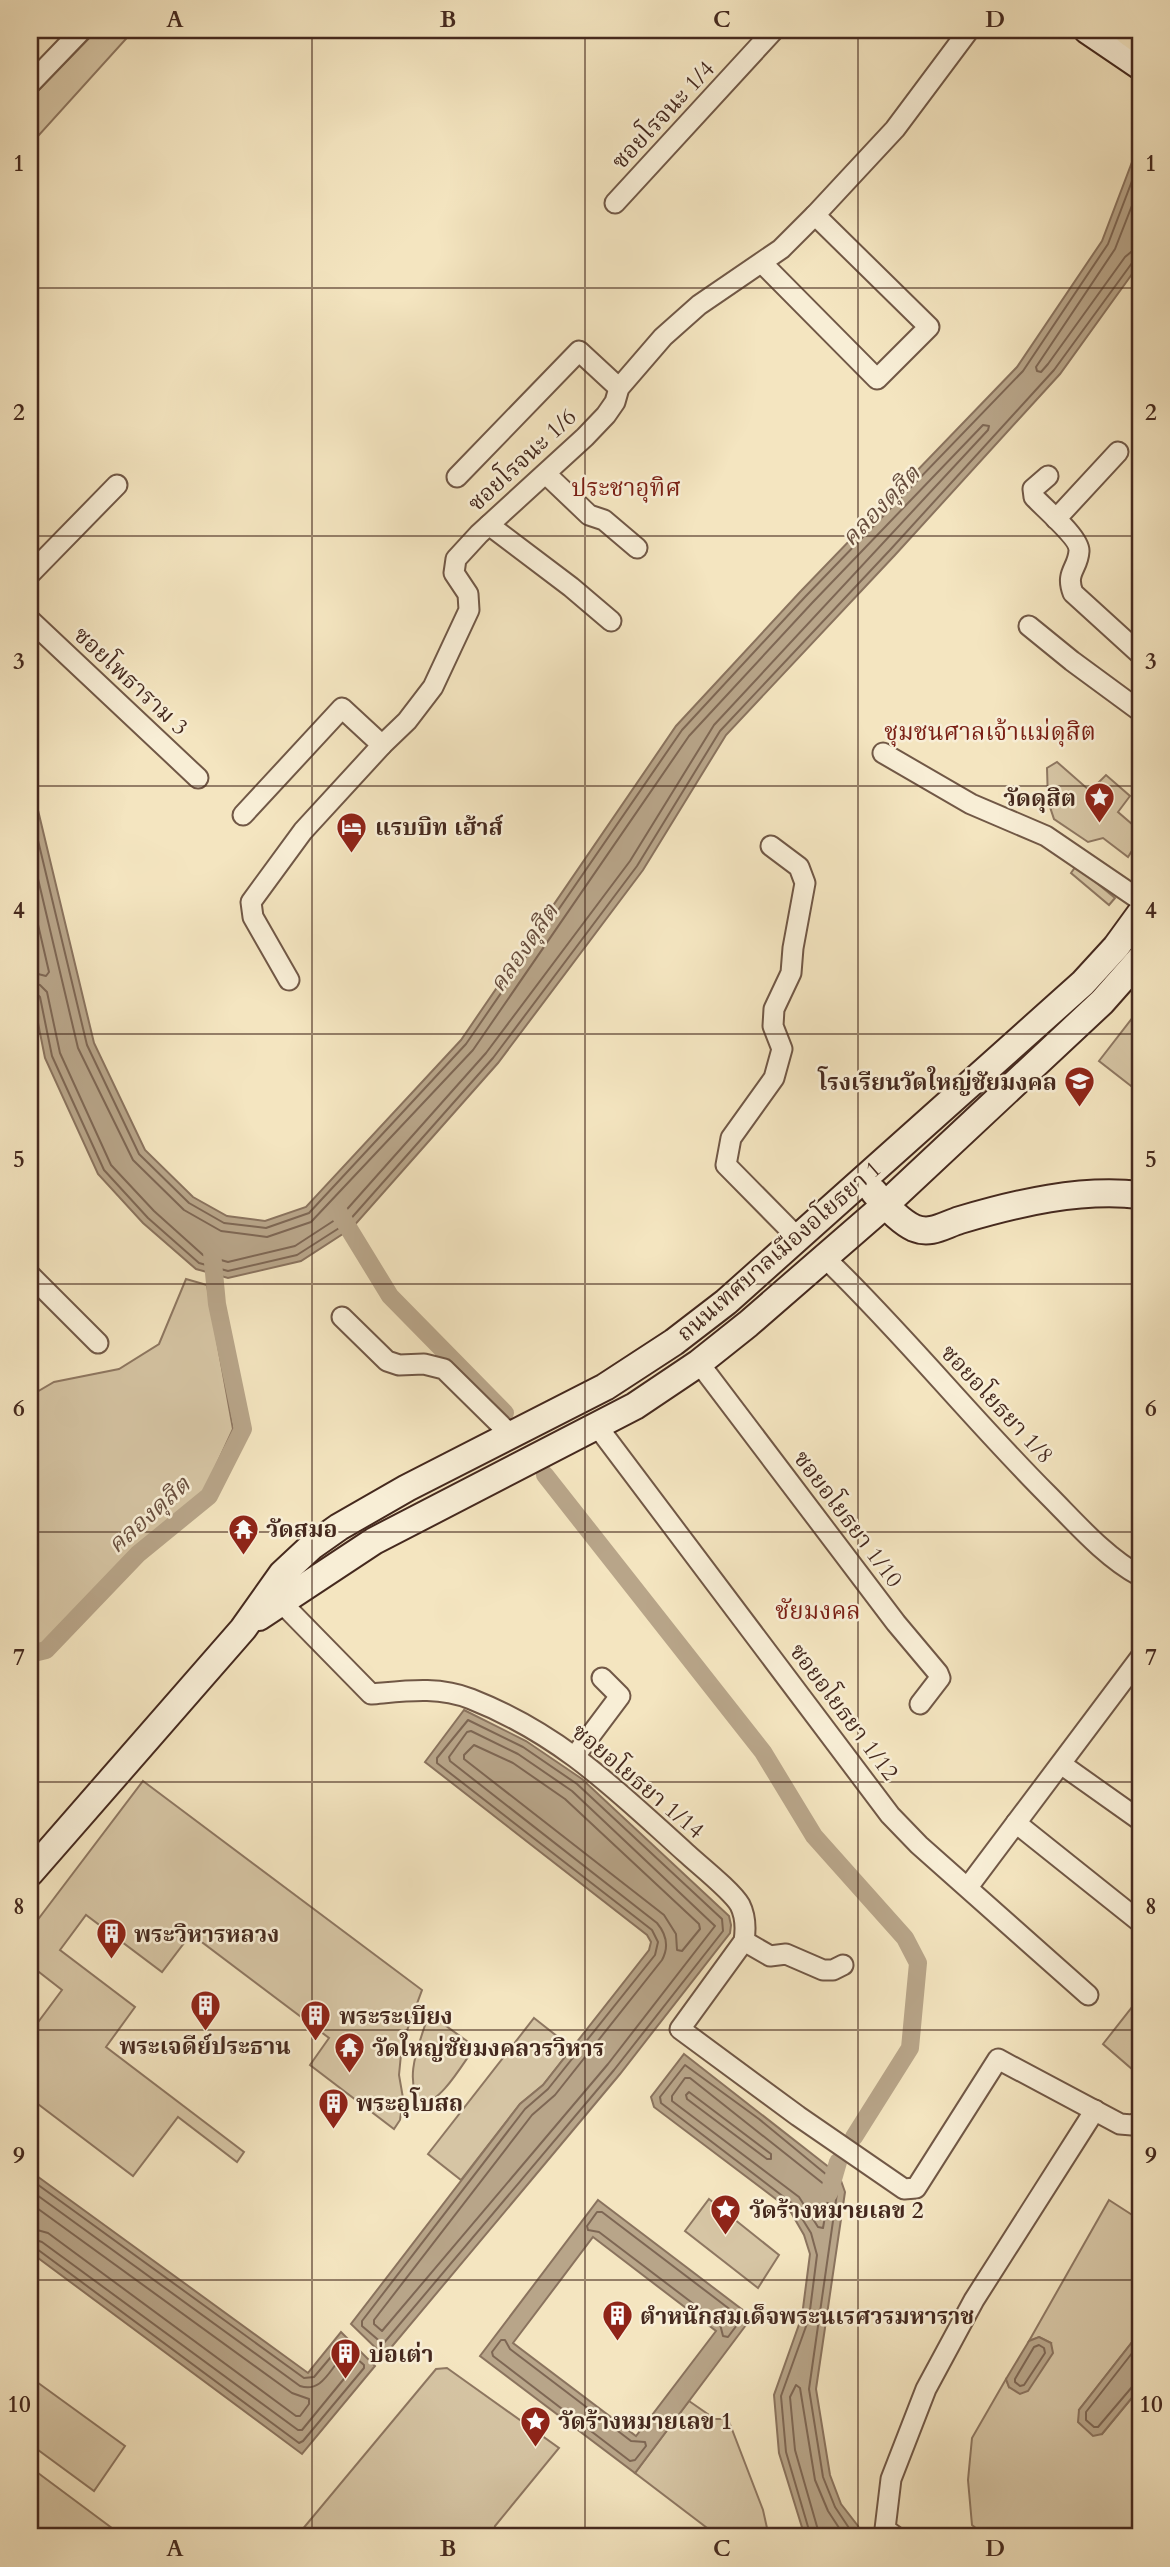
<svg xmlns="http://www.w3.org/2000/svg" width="1170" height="2567" font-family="Cardo,'Noto Serif Thai',serif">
<rect width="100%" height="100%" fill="#f4e5c0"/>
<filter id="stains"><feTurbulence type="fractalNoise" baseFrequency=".00286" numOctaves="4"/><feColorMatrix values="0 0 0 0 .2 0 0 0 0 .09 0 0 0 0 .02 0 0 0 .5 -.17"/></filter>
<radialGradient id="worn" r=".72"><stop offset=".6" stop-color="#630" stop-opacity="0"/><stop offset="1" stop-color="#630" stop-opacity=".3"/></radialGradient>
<!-- green -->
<g fill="#d6c5a4" stroke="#8e7761" stroke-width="2">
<polygon points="97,30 134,30 30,145 30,99"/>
<polygon points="1057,762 1090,791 1106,775 1130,796 1118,812 1140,831 1140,838 1128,857 1103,838 1088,842 1054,819 1048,801 1047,768"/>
<polygon points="1076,866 1115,898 1109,905 1071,873"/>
<polygon points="1140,1008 1140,1093 1099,1061"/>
<polygon points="186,1279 207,1285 233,1429 204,1492 136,1550 44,1644 30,1647 30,1396 54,1382 119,1369 159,1344"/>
<polygon points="143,1781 422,1990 402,2044 399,2075 403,2098 400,2120 394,2129 310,2065 329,2038 191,1934 162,1972 86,1915 60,1950 135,2007 106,2047 244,2152 237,2162 178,2117 133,2176 30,2098 30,2033 62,1990 30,1965 30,1930"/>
<polygon points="1140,1997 1140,2076 1103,2044"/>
<polygon points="534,2018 572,2048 543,2085 520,2104 461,2180 428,2154"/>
<path d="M 427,2019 L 442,2023 L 475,2047 C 463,2063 441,2103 421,2104 C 403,2079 419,2045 427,2019 Z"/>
<polygon points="709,2199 779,2255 758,2288 685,2231"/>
<polygon points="1109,2200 1140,2220 1140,2332 1079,2410 1102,2434 1140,2388 1140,2537 987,2537 972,2525 968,2480 972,2438 1006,2379 1009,2387 1051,2343 1039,2337 1029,2341"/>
<polygon points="447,2368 559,2448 495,2526 493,2537 296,2537 436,2369"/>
<polygon points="30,2377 125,2446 94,2491 30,2444"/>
<polygon points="689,2401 715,2419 728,2419 763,2510 769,2537 719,2537 635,2473"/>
<polygon points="30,2467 124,2537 125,2537 30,2537"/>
</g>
<!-- water -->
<g fill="#b8a589" stroke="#8a735e" stroke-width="2" fill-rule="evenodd">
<polygon points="1140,141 1140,263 1060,374 895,555 726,735 643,870 498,1063 352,1228 301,1261 228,1278 196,1269 143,1223 98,1174 45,1058 30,983 30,777 94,1043 145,1150 193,1197 227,1216 265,1221 306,1207 461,1040 676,726 800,592 1017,367 1102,241"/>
<polygon points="464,1710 526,1741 582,1779 729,1916 731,1925 730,1933 620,2074 384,2356 351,2324 520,2104 543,2085 649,1950 651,1942 647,1935 425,1762"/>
<polygon points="684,2054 839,2175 845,2192 816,2389 830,2475 841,2504 858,2526 862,2537 805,2537 779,2453 774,2395 802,2316 810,2254 804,2235 789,2209 654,2107 651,2097"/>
<polygon points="30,2171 308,2373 341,2332 375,2366 302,2454 30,2252"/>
<path d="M 598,2200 L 752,2317 L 635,2473 L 480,2356 ZM 593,2237 L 716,2331 L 636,2436 L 513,2343 Z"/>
<polygon points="1140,2332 1140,2388 1102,2434 1093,2436 1078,2422 1079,2410"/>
<polygon points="1039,2337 1051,2343 1053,2353 1028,2391 1020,2394 1009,2387 1006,2379 1029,2341"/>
</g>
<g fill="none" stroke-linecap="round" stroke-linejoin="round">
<!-- shore -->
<g stroke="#7e6754" stroke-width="2">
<polyline points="1140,185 1115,249 1036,367 1037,371 1041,372 1048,364 1125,257 1131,252 1140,251"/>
<polyline points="30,807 87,1045 139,1154 189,1203 224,1223 266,1228 309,1213 466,1044 682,730 805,597 1023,371 1108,244 1140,160"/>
<polyline points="30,845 78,1048 133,1160 184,1210 221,1231 267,1237 311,1222 473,1050 689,736 812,603 983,425 989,426 988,430 714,725 630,861 486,1053 341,1216 295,1246 228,1262 203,1255 154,1211 111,1165 60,1053 47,992 40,985 30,983"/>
<polyline points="30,890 49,972 46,976 30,972"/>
<polyline points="30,991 36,993 40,997 52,1056 104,1170 148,1218 199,1263 228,1271 297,1255 347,1223 493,1058 637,866 720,731 890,550 1054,370 1132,263 1140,259"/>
<polygon points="468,1720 523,1747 577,1784 722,1919 723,1931 614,2070 383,2344 362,2326 362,2321 525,2109 548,2089 655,1955 658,1942 652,1930 437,1763 437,1758"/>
<path d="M 471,1731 L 518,1754 L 572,1791 L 715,1926 L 608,2064 L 382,2331 L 374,2324 L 374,2320 L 532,2115 L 555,2095 L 662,1960 C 669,1947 667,1935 657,1923 L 450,1761 L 449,1757 L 467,1732 Z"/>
<polygon points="474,1745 513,1763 565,1799 699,1924 700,1929 682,1951 677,1950 676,1934 664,1915 464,1759 464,1755"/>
<polygon points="685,2078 690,2078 825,2185 829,2194 823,2228 818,2227 799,2197 672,2101 672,2096"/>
<polygon points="689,2092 771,2154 771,2159 767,2159 687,2099 686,2095"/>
<polyline points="30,2179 304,2378 314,2377 341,2345 364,2365 364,2368 303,2441 299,2443 37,2249 30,2247"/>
<path d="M 30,2190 L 300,2386 C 321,2393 329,2371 341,2358 L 352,2365 L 352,2369 L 302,2430 L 298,2430 L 42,2242 L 30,2238"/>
<polyline points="30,2203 292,2393 309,2399 309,2404 300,2416 296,2416 48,2233 30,2228"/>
<polygon points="597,2212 602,2212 740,2317 740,2321 728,2337 723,2336 720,2324 599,2232 588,2230 587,2226"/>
<polygon points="501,2340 505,2340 510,2349 631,2441 645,2442 646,2446 635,2460 630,2461 493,2356 492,2352"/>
<polyline points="1140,2343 1086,2412 1086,2420 1094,2427 1098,2427 1132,2387 1140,2384"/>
<polygon points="1039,2345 1044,2348 1045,2353 1024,2385 1020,2386 1015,2382 1015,2379 1034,2347"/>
<polyline points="811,2537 786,2452 781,2396 809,2318 817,2255 811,2233 793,2204 661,2103 660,2097 685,2065 759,2119 833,2180 837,2193 809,2389 823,2477 835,2507 855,2537"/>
<polyline points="820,2537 795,2450 790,2397 796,2385 800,2388 815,2480 828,2511 845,2537"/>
</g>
<!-- canal -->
<g stroke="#b8a589" stroke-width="18">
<polyline points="338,1211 390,1296 505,1413"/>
<polyline points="545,1475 763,1752 814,1836 905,1938 918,1963 910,2048 854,2137"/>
<polyline points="30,1654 46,1650 138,1554 209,1496 243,1429 217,1304 212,1252"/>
<polyline points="829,2193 838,2162"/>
</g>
<defs>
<g id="street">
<polyline points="30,84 82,30"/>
<polyline points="615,203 774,30"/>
<polyline points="762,263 877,379 929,327 815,215"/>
<polyline points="546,474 589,515 604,520 637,548"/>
<path d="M 1048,476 L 1033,489 L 1034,497 C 1043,507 1080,538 1079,551 C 1078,569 1065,572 1073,593 L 1140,654"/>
<polyline points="457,477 579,351 619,388"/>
<polyline points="1056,519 1118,452"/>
<polyline points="489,525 571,587 611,621"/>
<polyline points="30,574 117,485"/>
<polyline points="30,620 198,778"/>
<polyline points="1029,626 1072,661 1140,711"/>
<polyline points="883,753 971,804 1046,836 1140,900"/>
<polyline points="243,815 342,708 382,745"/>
<polyline points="771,846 799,867 805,883 793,948 791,973 774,1009 773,1026 782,1049 774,1078 731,1138 726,1165 798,1238"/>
<polyline points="289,980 253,917 251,902 303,831 382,745 407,721 433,687 469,610 468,594 454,573 456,559 479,534 585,437 606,415 615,402 619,388 663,337 699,305 781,249 815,215 895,129 969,30"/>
<path d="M 825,1258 C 903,1333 971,1418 1048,1495 C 1076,1523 1105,1557 1140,1576"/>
<polyline points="30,1275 98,1343"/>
<polyline points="342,1317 387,1361 399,1365 424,1364 444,1369 510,1434"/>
<polyline points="699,1363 896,1623 938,1673 940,1678 920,1704"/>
<polyline points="597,1426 890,1815 919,1845 1088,1995"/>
<path d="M 273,1594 L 371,1694 C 406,1691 438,1686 471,1699 C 562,1735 616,1790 686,1853 C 699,1865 732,1891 740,1905 C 746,1917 746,1928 744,1941 L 680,2029 L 798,2116 L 904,2189 L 916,2188 L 998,2059 L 1120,2124 L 1132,2125 L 1140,2122"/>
<polyline points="575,1756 620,1696 602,1678"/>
<polyline points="1061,1764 1140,1820"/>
<polyline points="1016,1823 1140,1922"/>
<polyline points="968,1887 1140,1658"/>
<polyline points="744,1941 770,1956 786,1954 823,1970 833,1970 843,1965"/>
<polyline points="896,2537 885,2529 891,2479 926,2389 974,2300 1095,2110"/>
</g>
<g id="secondary">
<polyline points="1087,30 1140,66"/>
<path d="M 874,1192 C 884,1204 899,1221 914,1228 C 931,1235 944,1225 960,1220 C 1017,1203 1081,1188 1140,1195"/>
<polyline points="259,1617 374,1541 635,1406 699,1363 748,1324 885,1205 1102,1002 1140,959"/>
<polyline points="30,1873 243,1629 282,1574 312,1546 339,1527 407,1488 605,1387 674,1342 726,1302 1083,983 1116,947 1140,914"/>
</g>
<polyline id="primary" points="1129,30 1140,38"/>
</defs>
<!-- street casing -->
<use href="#street" stroke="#715846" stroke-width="23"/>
<!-- secondary casing -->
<use href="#secondary" stroke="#45291e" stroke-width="30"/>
<!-- primary casing -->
<use href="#primary" stroke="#45291e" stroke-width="33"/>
<!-- street -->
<use href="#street" stroke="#f8eed6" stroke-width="19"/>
<!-- secondary -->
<use href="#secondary" stroke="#f8eed6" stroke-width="26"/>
<!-- primary -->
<use href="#primary" stroke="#f4e5c0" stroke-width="30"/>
</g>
<!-- grid -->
<path fill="none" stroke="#45291e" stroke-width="2" stroke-opacity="0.55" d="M 312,30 L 312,2537M 585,30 L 585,2537M 858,30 L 858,2537M 30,288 L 1140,288M 30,536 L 1140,536M 30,786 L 1140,786M 30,1034 L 1140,1034M 30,1284 L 1140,1284M 30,1532 L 1140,1532M 30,1782 L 1140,1782M 30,2030 L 1140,2030M 30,2280 L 1140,2280"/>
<!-- icons -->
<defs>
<symbol id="sight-pin" viewBox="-11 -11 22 30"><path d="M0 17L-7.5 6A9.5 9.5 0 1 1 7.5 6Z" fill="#8f2418" stroke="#f8eed6"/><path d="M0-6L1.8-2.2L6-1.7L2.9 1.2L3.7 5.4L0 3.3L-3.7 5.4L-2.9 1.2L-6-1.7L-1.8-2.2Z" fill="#fff"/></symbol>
<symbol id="hotel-pin" viewBox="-11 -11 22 30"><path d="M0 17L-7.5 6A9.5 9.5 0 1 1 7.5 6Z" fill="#8f2418" stroke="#f8eed6"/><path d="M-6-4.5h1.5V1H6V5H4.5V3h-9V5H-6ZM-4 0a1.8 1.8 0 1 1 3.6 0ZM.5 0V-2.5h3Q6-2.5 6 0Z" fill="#fff"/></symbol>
<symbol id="school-pin" viewBox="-11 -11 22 30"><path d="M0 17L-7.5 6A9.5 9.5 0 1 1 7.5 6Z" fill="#8f2418" stroke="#f8eed6"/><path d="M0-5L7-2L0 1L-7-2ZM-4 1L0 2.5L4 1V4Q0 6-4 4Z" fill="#fff"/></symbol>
<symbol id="temple-pin" viewBox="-11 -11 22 30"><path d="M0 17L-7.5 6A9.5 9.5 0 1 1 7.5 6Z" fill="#8f2418" stroke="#f8eed6"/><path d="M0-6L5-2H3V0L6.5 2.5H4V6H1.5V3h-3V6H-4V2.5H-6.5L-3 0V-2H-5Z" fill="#fff"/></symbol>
<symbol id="building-pin" viewBox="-11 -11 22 30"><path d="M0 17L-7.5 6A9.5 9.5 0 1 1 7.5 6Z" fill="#8f2418" stroke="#f8eed6"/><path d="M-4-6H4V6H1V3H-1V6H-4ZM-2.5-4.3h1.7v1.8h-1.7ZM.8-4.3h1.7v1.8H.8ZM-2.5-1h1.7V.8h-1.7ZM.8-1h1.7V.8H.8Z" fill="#fff"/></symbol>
</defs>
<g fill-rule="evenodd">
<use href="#sight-pin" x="1082" y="780" width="35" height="47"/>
<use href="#hotel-pin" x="334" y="810" width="35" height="47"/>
<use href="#school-pin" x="1062" y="1064" width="35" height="47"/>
<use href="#temple-pin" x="226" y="1512" width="35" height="47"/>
<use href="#building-pin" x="94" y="1916" width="35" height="47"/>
<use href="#building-pin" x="188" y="1988" width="35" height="47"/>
<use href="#building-pin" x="298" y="1998" width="35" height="47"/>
<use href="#temple-pin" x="332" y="2030" width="35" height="47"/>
<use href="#building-pin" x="316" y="2086" width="35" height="47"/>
<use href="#sight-pin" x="708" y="2192" width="35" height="47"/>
<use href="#building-pin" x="600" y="2298" width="35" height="47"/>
<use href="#building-pin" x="328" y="2336" width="35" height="47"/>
<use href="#sight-pin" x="518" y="2404" width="35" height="47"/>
</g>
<g text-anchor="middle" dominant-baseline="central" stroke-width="5" stroke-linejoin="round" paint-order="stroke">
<!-- street labels -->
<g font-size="23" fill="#45291e" stroke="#f8eed6">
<text transform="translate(663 115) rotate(-47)">ซอยโรจนะ 1/4</text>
<text transform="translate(522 460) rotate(-43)">ซอยโรจนะ 1/6</text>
<text transform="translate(131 681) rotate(43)">ซอยโพธาราม 3</text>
<text transform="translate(779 1251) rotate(-41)">ถนนเทศบาลเมืองอโยธยา 1</text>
<text transform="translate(997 1404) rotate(47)">ซอยอโยธยา 1/8</text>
<text transform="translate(848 1519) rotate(53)">ซอยอโยธยา 1/10</text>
<text transform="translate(844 1712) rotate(53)">ซอยอโยธยา 1/12</text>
<text transform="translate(638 1781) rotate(40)">ซอยอโยธยา 1/14</text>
</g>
<!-- poi labels -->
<g font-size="23" font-weight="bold" fill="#45291e" stroke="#f8eed6" text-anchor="start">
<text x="1076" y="798" text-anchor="end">วัดดุสิต</text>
<text x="375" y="827">แรบบิท เฮ้าส์</text>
<text x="1057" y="1082" text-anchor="end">โรงเรียนวัดใหญ่ชัยมงคล</text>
<text x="266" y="1529">วัดสมอ</text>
<text x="134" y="1934">พระวิหารหลวง</text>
<text x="339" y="2016">พระระเบียง</text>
<text x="205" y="2046" text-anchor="middle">พระเจดีย์ประธาน</text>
<text x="372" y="2048">วัดใหญ่ชัยมงคลวรวิหาร</text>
<text x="356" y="2103">พระอุโบสถ</text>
<text x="749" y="2210">วัดร้างหมายเลข 2</text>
<text x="640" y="2316">ตำหนักสมเด็จพระนเรศวรมหาราช</text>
<text x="369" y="2354">บ่อเต่า</text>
<text x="558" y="2421">วัดร้างหมายเลข 1</text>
</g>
<!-- neighbourhood labels -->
<g font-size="24" fill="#7a1f14" stroke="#f8eed6">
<text x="626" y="488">ประชาอุทิศ</text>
<text x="990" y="732">ชุมชนศาลเจ้าแม่ดุสิต</text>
<text x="818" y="1611">ชัยมงคล</text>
</g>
<!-- water labels -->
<g font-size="24" font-style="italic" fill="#684e3e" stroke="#f8eed6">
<text transform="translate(881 506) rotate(-46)">คลองดุสิต</text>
<text transform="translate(524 948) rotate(-55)">คลองดุสิต</text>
<text transform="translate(149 1515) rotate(-42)">คลองดุสิต</text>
</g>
</g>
<!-- margin -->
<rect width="1170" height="2567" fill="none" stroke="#f4e5c0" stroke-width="77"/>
<rect x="38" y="38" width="1094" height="2490" fill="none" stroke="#45291e" stroke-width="2.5"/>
<g font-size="23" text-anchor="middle" font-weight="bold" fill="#45291e">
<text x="175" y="27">A</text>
<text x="448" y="27">B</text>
<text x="722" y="27">C</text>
<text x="995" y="27">D</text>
<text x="19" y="171">1</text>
<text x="1151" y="171">1</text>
<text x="19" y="420">2</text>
<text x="1151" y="420">2</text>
<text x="19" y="669">3</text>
<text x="1151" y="669">3</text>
<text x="19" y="918">4</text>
<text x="1151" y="918">4</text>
<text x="19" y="1167">5</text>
<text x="1151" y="1167">5</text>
<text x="19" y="1416">6</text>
<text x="1151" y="1416">6</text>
<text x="19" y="1665">7</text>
<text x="1151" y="1665">7</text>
<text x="19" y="1914">8</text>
<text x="1151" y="1914">8</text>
<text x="19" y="2163">9</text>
<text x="1151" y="2163">9</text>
<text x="19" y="2412">10</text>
<text x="1151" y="2412">10</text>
<text x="175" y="2556">A</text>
<text x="448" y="2556">B</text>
<text x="722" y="2556">C</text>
<text x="995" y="2556">D</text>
</g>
<rect width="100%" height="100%" filter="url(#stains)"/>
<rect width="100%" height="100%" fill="url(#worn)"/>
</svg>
